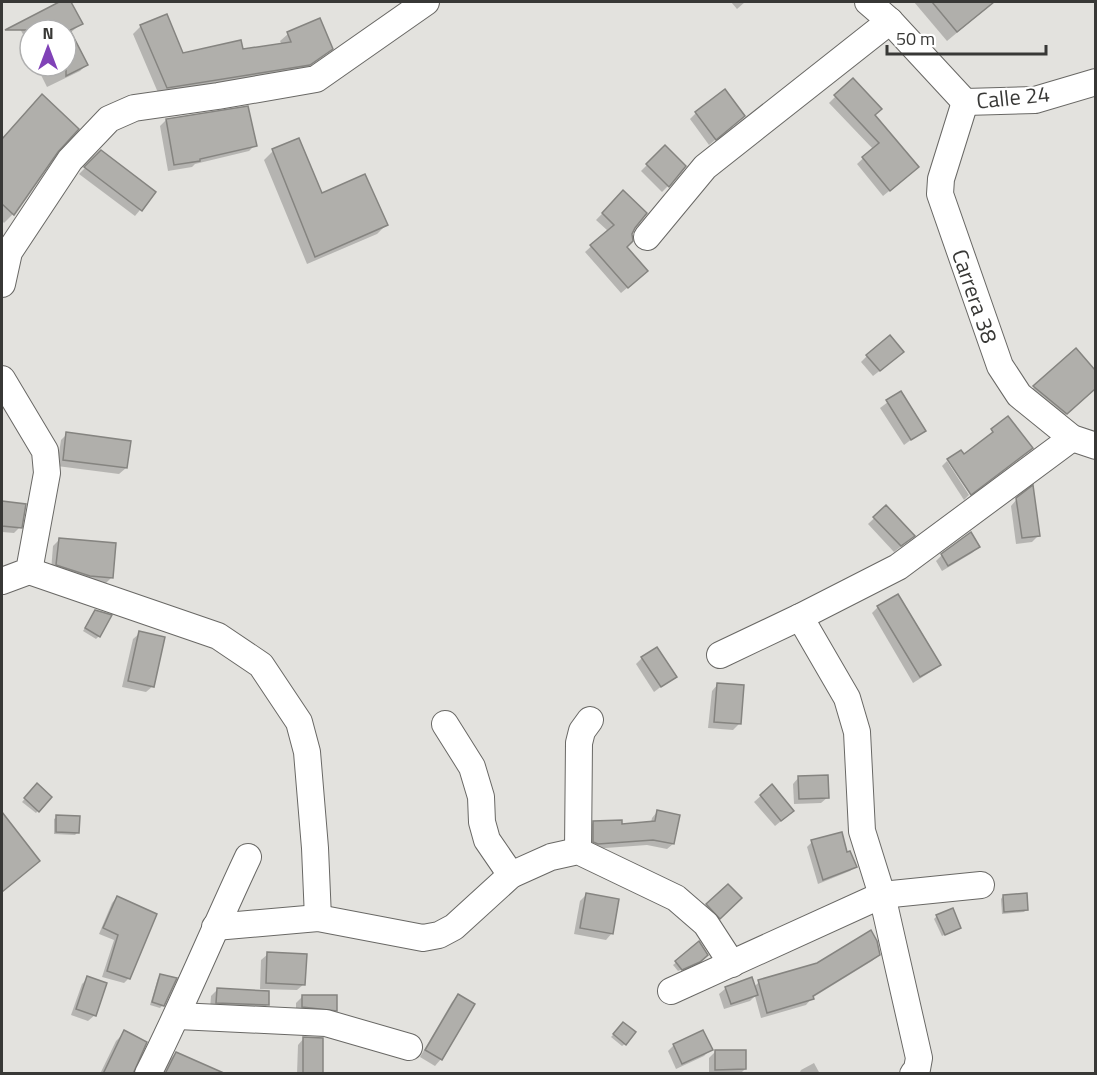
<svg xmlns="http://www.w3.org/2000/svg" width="1097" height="1075" font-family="'Titillium Web',sans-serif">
<rect width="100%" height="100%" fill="#e3e2de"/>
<!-- shadow -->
<g fill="#0003">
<polygon points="62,2 69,2 81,24 70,33 86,65 80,71 47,87 38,69 40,66 66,66 66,30 30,30 30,47 19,27 25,21"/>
<polygon points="731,2 745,2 737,9"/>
<polygon points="914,2 994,2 947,41"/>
<polygon points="141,26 182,55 242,51 282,45 280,41 288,34 331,48 301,72 159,95 133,34"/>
<polygon points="852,80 911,173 883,196 857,164 873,149 829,103"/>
<polygon points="33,104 56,151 13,214 4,223 2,221 2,139"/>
<polygon points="696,113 737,122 709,145 690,119"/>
<polygon points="166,120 255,145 249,151 195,164 192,167 168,171 160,126"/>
<polygon points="298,140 322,195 386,225 377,234 307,264 264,160 273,151"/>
<polygon points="665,147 668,186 662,192 641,171"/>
<polygon points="101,152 154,193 135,216 79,174"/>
<polygon points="623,192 634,227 625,247 640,277 621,293 585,252 608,231 596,220"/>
<polygon points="1076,350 1096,373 1096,389 1056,423 1024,396"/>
<polygon points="867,356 896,358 873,376 861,362"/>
<polygon points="900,393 924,430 904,445 880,408"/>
<polygon points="67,434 126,468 119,474 57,466 61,440"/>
<polygon points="947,461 969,495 964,500 942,466"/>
<polygon points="1017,499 1039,535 1032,542 1016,544 1011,506"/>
<polygon points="2,503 24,505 20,527 14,533 2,532"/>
<polygon points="886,507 907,542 894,552 868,524"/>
<polygon points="59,540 111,578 105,584 51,571 53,546"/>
<polygon points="978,547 972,553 942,571 936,561 942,555"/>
<polygon points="878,607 939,665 932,671 913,683 872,613"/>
<polygon points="95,611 99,636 96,639 83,631"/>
<polygon points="140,633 153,686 146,692 122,687 133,639"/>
<polygon points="642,658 675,676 654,692 636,664"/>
<polygon points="718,684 740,723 733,730 708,728 712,691"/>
<polygon points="799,777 828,797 821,803 794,804 793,784"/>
<polygon points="37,785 50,797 36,813 22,802"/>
<polygon points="772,786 786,817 775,826 754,802"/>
<polygon points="657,812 673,844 667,849 647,845 592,849 588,847 588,828 594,822 620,825 651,823 652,818"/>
<polygon points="57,817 78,832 75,835 54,834 54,819"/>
<polygon points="9,825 38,861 2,892 2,831"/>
<polygon points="812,842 855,867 850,871 818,884 807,847"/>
<polygon points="728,886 740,898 713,924 701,911"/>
<polygon points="586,895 612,933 606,940 574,934 580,901"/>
<polygon points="1003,896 1026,910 1024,912 1002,914 1001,899"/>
<polygon points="117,897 129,978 124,983 102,977 114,940 99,934 112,903"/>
<polygon points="937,916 960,927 942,936 934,919"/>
<polygon points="699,944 695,964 678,971 673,965"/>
<polygon points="268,954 304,984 297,990 260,989 261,960"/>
<polygon points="879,955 872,961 812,998 806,1005 761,1018 755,996 750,1001 724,1009 719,994 726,988 754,987 759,982"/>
<polygon points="161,975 163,1005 160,1008 150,1005 158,978"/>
<polygon points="88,978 95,1015 88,1021 71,1015 82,984"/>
<polygon points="217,990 267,1005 261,1011 210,1009 211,996"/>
<polygon points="458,995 441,1059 435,1066 420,1057 452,1002"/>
<polygon points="302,997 336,1010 329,1016 296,1013 296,1003"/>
<polygon points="624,1024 625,1044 622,1046 611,1037"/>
<polygon points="125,1032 132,1074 100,1074 116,1041"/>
<polygon points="304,1038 322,1074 297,1074 298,1045"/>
<polygon points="674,1045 711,1049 704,1056 676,1069 668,1051"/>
<polygon points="715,1052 745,1069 740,1074 709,1074 709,1058"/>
<polygon points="176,1053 210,1074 161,1074 167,1062"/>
<polygon points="814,1063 820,1074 799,1074 801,1070"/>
</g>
<!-- building -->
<g fill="#b0afab" stroke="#858480" stroke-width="1.5">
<polygon points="59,2 71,2 83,24 70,30 88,65 66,76 66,30 5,30"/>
<polygon points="932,2 994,2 957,32"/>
<polygon points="167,14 183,53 241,40 243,49 291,42 287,32 320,18 333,49 310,65 167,88 140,25"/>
<polygon points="853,78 882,109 875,115 919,167 890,191 862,157 879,143 834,95"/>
<polygon points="725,89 745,116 716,140 695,112"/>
<polygon points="42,94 79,129 58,152 14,215 2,204 2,139"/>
<polygon points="248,106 257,146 200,159 200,161 174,165 166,119"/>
<polygon points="299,138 322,193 365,174 388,225 315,257 272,149"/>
<polygon points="665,145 686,166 669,187 646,164"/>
<polygon points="101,150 156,192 142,211 84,167"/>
<polygon points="623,190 647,213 635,228 632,234 633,241 627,247 648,271 628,288 590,245 614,225 602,213"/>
<polygon points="890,335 904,352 880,371 866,355"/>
<polygon points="1076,348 1095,370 1095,389 1067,414 1033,386"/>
<polygon points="901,391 926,431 911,440 886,400"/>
<polygon points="1008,416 1033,448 971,495 947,459 961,450 964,454 993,432 991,429"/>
<polygon points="66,432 131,441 127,468 63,460"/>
<polygon points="1033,485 1040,536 1022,538 1016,498"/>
<polygon points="2,501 26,504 22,528 2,526"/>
<polygon points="886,505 915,536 901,546 873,517"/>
<polygon points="971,532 980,547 948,566 941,554"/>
<polygon points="59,538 116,543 113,578 90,576 56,565"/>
<polygon points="898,594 941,665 920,677 877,606"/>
<polygon points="95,610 112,615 100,637 85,628"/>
<polygon points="139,631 165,637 154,687 128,681"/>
<polygon points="657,647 677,677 661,687 641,657"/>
<polygon points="717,683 744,685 741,724 714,722"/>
<polygon points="828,775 829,798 799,799 798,776"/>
<polygon points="37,783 52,797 39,812 24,798"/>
<polygon points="772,784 794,811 781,821 760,795"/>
<polygon points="657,810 680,815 674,844 653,840 598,844 593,842 593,821 622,820 622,824 655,821"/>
<polygon points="2,812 40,861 2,892"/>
<polygon points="56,815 80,816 79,833 56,832"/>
<polygon points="842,832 847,852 850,851 857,867 823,880 811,840"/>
<polygon points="728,884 742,898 720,919 706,904"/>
<polygon points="586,893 619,899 613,934 580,928"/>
<polygon points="1027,893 1028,910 1004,912 1003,895"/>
<polygon points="117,896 157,914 130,979 107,971 118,935 103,928"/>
<polygon points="953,908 961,928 945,935 936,915"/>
<polygon points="871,930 877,941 880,955 813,996 814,999 767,1013 758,980 817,963"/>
<polygon points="699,941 708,955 700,962 682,970 675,961"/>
<polygon points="267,952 307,954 305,985 266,983"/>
<polygon points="160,974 177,978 164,1006 152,1002"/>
<polygon points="87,976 107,983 96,1016 76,1009"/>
<polygon points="752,977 758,995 731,1004 725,987"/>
<polygon points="217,988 269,991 269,1005 216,1003"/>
<polygon points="458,994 475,1004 442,1060 425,1050"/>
<polygon points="302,995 337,995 337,1011 302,1007"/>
<polygon points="623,1022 636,1032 626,1045 613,1034"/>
<polygon points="124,1030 147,1042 133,1074 103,1074"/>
<polygon points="703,1030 713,1050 682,1064 673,1044"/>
<polygon points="303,1037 323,1038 323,1074 303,1074"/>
<polygon points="715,1050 746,1050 746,1069 715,1070"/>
<polygon points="176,1052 226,1074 165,1074"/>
</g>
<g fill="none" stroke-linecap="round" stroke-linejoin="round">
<defs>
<g id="minor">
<polyline points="868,2 890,21 965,102"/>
<polyline points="965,102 941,179 940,194 1000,366 1019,395 1072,438 1096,446"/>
<polyline points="965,102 1035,100 1096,82"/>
<polyline points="647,237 705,167 890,21"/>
<polyline points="2,284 9,252 70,160 109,119 134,108 218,96 316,79 426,2"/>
<polyline points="2,379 45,451 47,473 29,571 2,581"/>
<polyline points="29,571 218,636 261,665 299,722 307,752 315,848 318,918"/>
<polyline points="800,617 847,698 857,732 862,831 882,895 919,1058 917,1069 913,1074"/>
<polyline points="720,655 800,617 898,567 1072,438"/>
<polyline points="445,724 472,767 481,797 482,822 487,840 511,875"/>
<polyline points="578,851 579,743 582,731 590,720"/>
<polyline points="215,927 318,918 423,938 439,935 454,927 511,875 551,857 578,851 676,898 706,924 732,964"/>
<polyline points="671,991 882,895 981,885"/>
<polyline points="178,1016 326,1023 409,1047"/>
<path d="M 148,1074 C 184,1003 214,929 248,857"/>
</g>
</defs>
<!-- minor casing -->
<use href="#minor" stroke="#696865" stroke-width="28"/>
<!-- minor -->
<use href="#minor" stroke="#fff" stroke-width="26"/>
</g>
<g text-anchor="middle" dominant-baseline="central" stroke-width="4.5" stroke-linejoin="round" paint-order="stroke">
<!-- street labels -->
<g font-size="22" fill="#383836" stroke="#fff">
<text transform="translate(1013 97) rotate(-6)">Calle 24</text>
<text transform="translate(975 296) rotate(71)">Carrera 38</text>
</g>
</g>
<!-- border -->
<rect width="1097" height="1075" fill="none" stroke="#383836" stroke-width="6"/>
<!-- north arrow -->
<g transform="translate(48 48)"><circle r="28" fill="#ffffff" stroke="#afafaf" stroke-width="1.5"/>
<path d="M0-4.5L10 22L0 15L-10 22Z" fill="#8042b7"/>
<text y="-9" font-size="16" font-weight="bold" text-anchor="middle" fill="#383836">N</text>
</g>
<!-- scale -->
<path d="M887 45v9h159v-9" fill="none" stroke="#383836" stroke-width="3"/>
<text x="896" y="45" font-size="18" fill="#383836" stroke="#ffffff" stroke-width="4.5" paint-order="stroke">50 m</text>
</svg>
